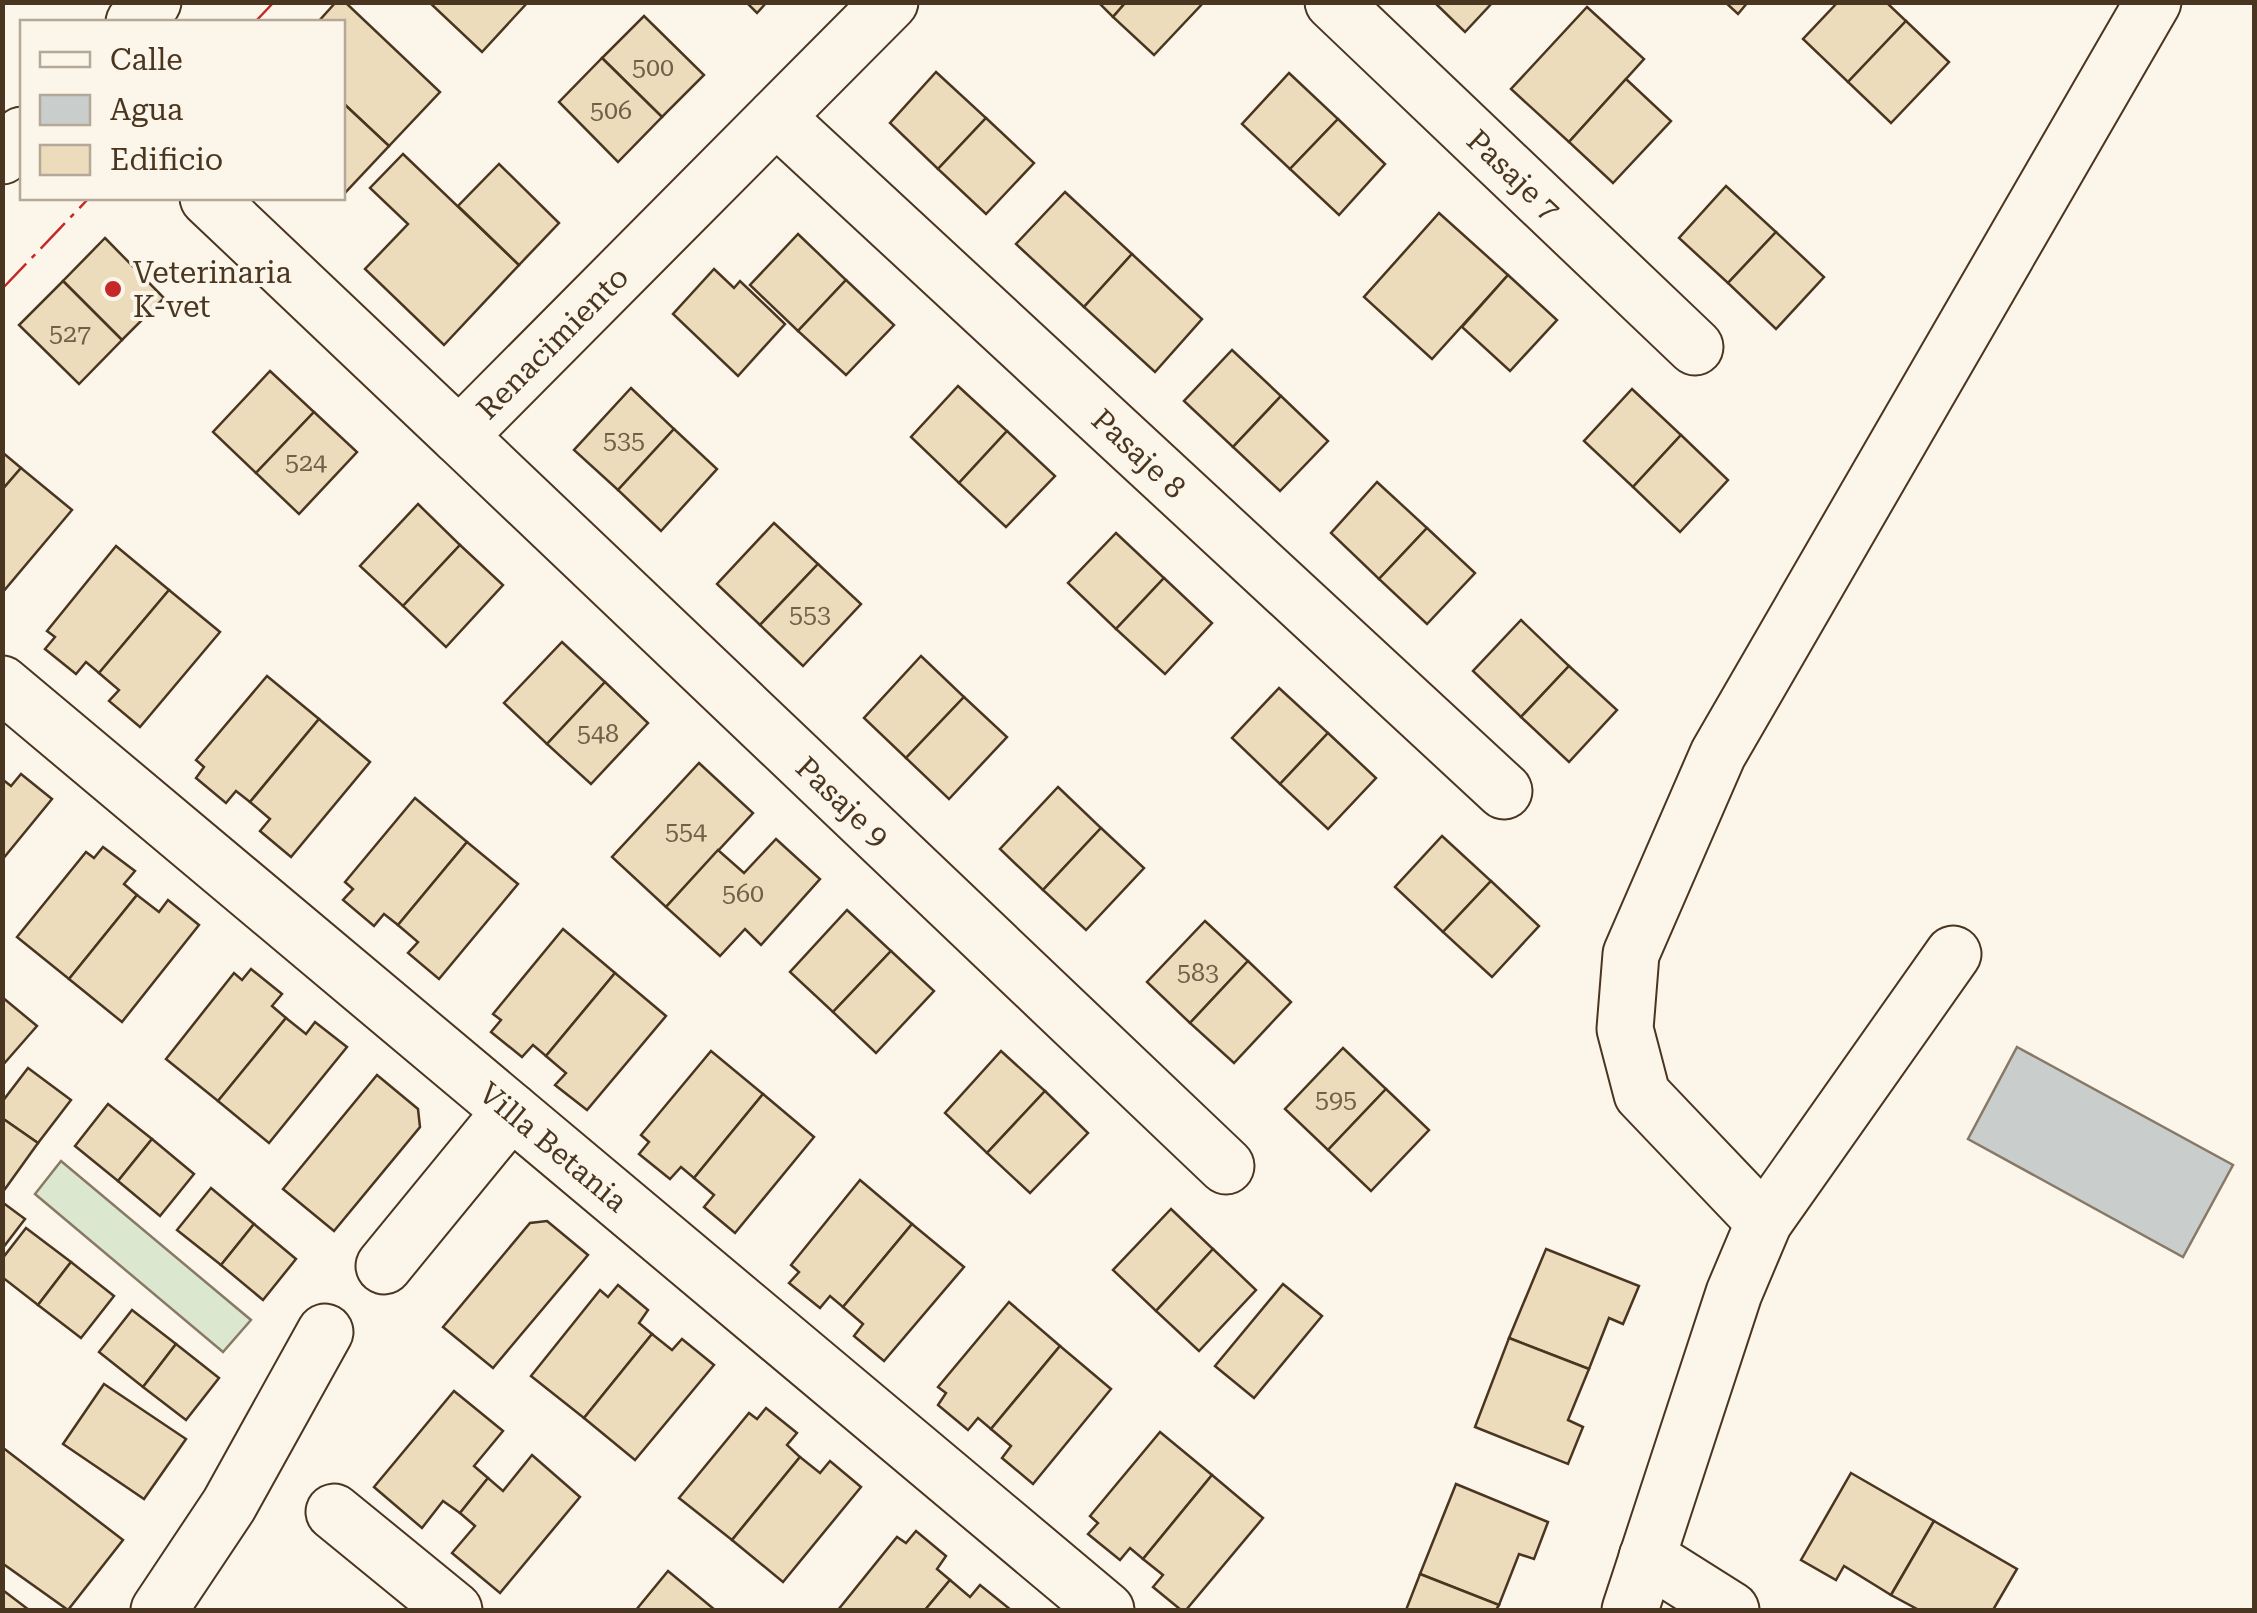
<svg xmlns="http://www.w3.org/2000/svg" width="2257" height="1613" font-family="'Roboto Serif',serif">
<rect width="100%" height="100%" fill="#fbf6e9"/>
<!-- green -->
<polygon fill="#dce7d0" stroke="#887966" stroke-width="2.5" points="61,1161 251,1320 223,1352 35,1194"/>
<!-- water -->
<polygon fill="#c9cecd" stroke="#887966" stroke-width="2.5" points="2017,1047 2233,1165 2183,1257 1968,1139"/>
<!-- building -->
<g fill="#ecdcbc" stroke="#4a3520" stroke-width="2.5">
<polygon points="336,2 345,2 440,92 389,146 342,102 342,22 318,22"/>
<polygon points="429,2 528,2 482,52"/>
<polygon points="746,2 767,2 757,13"/>
<polygon points="1098,2 1126,2 1113,17"/>
<polygon points="1126,2 1204,2 1154,55 1113,17"/>
<polygon points="1434,2 1493,2 1465,32"/>
<polygon points="1725,2 1748,2 1738,14"/>
<polygon points="1838,2 1886,2 1906,21 1848,82 1803,39"/>
<polygon points="1587,7 1644,59 1569,142 1511,89"/>
<polygon points="644,16 704,75 662,117 602,58"/>
<polygon points="1906,21 1949,62 1891,123 1848,82"/>
<polygon points="602,58 662,117 618,162 559,102"/>
<polygon points="936,72 986,118 938,169 890,123"/>
<polygon points="1289,73 1338,119 1290,169 1242,124"/>
<polygon points="1626,79 1671,121 1613,183 1569,142"/>
<polygon points="342,102 389,146 342,196"/>
<polygon points="986,118 1034,163 986,214 938,169"/>
<polygon points="1338,119 1385,164 1339,215 1290,169"/>
<polygon points="403,154 519,265 444,345 365,269 408,224 370,188"/>
<polygon points="499,164 559,223 519,265 458,206"/>
<polygon points="1726,186 1776,232 1728,283 1679,238"/>
<polygon points="1065,192 1132,254 1084,307 1016,244"/>
<polygon points="1439,213 1508,275 1432,359 1364,297"/>
<polygon points="1776,232 1824,277 1776,329 1728,283"/>
<polygon points="798,234 846,280 798,331 750,285"/>
<polygon points="105,238 164,298 122,340 63,281"/>
<polygon points="1132,254 1202,319 1155,372 1084,307"/>
<polygon points="714,269 734,288 740,281 785,324 738,376 673,314"/>
<polygon points="1508,275 1557,320 1510,371 1462,327"/>
<polygon points="846,280 894,325 846,375 798,331"/>
<polygon points="63,281 122,340 79,384 19,325"/>
<polygon points="1232,350 1281,396 1233,447 1184,401"/>
<polygon points="270,371 314,412 256,473 213,432"/>
<polygon points="958,386 1007,431 959,483 911,437"/>
<polygon points="631,388 674,429 618,490 574,450"/>
<polygon points="1632,389 1681,435 1633,487 1584,441"/>
<polygon points="1281,396 1328,441 1280,491 1233,447"/>
<polygon points="314,412 357,452 299,514 256,473"/>
<polygon points="674,429 717,469 661,531 618,490"/>
<polygon points="1007,431 1055,476 1006,527 959,483"/>
<polygon points="1681,435 1728,480 1680,532 1633,487"/>
<polygon points="2,452 21,468 2,490"/>
<polygon points="21,468 72,510 2,593 2,490"/>
<polygon points="1377,482 1427,528 1379,579 1331,533"/>
<polygon points="418,504 460,545 403,606 360,566"/>
<polygon points="774,523 818,564 760,625 717,584"/>
<polygon points="1427,528 1475,573 1427,624 1379,579"/>
<polygon points="1116,533 1164,578 1116,629 1068,583"/>
<polygon points="460,545 503,585 446,647 403,606"/>
<polygon points="116,546 169,590 99,673 86,662 76,674 45,649 55,637 47,631"/>
<polygon points="818,564 861,604 803,666 760,625"/>
<polygon points="1164,578 1212,623 1165,674 1116,629"/>
<polygon points="169,590 220,632 140,727 109,701 119,690 99,673"/>
<polygon points="1521,620 1569,666 1521,717 1473,671"/>
<polygon points="562,642 605,682 547,744 504,703"/>
<polygon points="921,656 964,697 906,758 864,718"/>
<polygon points="1569,666 1617,710 1569,762 1521,717"/>
<polygon points="267,676 319,719 250,802 236,791 226,803 196,778 204,767 196,760"/>
<polygon points="605,682 648,723 591,784 547,744"/>
<polygon points="1279,688 1328,733 1280,784 1232,738"/>
<polygon points="964,697 1007,737 949,799 906,758"/>
<polygon points="319,719 370,762 291,857 260,831 270,819 250,802"/>
<polygon points="1328,733 1376,778 1328,829 1280,784"/>
<polygon points="699,763 753,813 666,907 612,857"/>
<polygon points="21,774 52,799 2,860 2,779 11,786"/>
<polygon points="1058,787 1101,828 1043,890 1000,849"/>
<polygon points="415,798 467,842 398,925 384,914 374,926 343,900 353,889 345,882"/>
<polygon points="1101,828 1144,868 1086,930 1043,890"/>
<polygon points="1442,836 1491,881 1443,932 1395,887"/>
<polygon points="776,839 820,879 761,945 745,929 720,956 666,907 718,850 744,873"/>
<polygon points="467,842 518,884 439,979 408,953 418,942 398,925"/>
<polygon points="103,847 135,871 124,884 137,895 69,979 17,937 86,852 94,858"/>
<polygon points="1491,881 1539,926 1492,977 1443,932"/>
<polygon points="137,895 159,912 168,900 199,925 122,1022 69,979"/>
<polygon points="847,910 891,951 833,1012 790,972"/>
<polygon points="1205,921 1248,961 1190,1023 1147,982"/>
<polygon points="563,929 615,973 546,1056 533,1045 522,1057 491,1032 501,1020 493,1014"/>
<polygon points="891,951 934,991 876,1053 833,1012"/>
<polygon points="1248,961 1291,1002 1234,1063 1190,1023"/>
<polygon points="251,969 282,994 272,1006 286,1018 218,1101 166,1059 234,973 242,980"/>
<polygon points="615,973 666,1016 587,1110 555,1085 566,1073 546,1056"/>
<polygon points="2,997 37,1026 2,1066"/>
<polygon points="286,1018 306,1034 315,1022 347,1047 269,1143 218,1101"/>
<polygon points="1343,1048 1386,1089 1328,1150 1285,1109"/>
<polygon points="711,1051 763,1094 694,1178 681,1167 670,1179 639,1154 649,1142 641,1135"/>
<polygon points="1001,1051 1045,1091 987,1153 945,1113"/>
<polygon points="28,1068 71,1100 38,1143 2,1118 2,1102"/>
<polygon points="377,1075 418,1109 420,1127 334,1231 283,1189"/>
<polygon points="1386,1089 1429,1130 1371,1191 1328,1150"/>
<polygon points="1045,1091 1088,1133 1030,1193 987,1153"/>
<polygon points="763,1094 814,1137 735,1233 704,1207 714,1195 694,1178"/>
<polygon points="108,1104 152,1139 118,1181 75,1146"/>
<polygon points="2,1118 38,1143 5,1189 2,1187"/>
<polygon points="152,1139 194,1174 160,1216 118,1181"/>
<polygon points="860,1180 912,1224 843,1307 830,1296 820,1308 789,1283 799,1272 791,1265"/>
<polygon points="211,1188 254,1224 221,1265 177,1230"/>
<polygon points="2,1202 25,1219 2,1249"/>
<polygon points="1171,1209 1213,1249 1156,1311 1113,1270"/>
<polygon points="547,1221 588,1255 493,1368 443,1327 530,1223"/>
<polygon points="254,1224 296,1259 263,1300 221,1265"/>
<polygon points="912,1224 964,1267 884,1361 854,1336 863,1324 843,1307"/>
<polygon points="26,1228 71,1262 38,1305 2,1277 2,1259"/>
<polygon points="1213,1249 1256,1290 1199,1351 1156,1311"/>
<polygon points="1546,1249 1639,1286 1623,1324 1609,1318 1589,1369 1509,1338"/>
<polygon points="71,1262 114,1296 81,1338 38,1305"/>
<polygon points="1283,1284 1322,1316 1254,1398 1215,1366"/>
<polygon points="618,1285 648,1310 639,1323 652,1334 584,1418 531,1376 600,1290 608,1297"/>
<polygon points="1009,1302 1060,1346 991,1429 978,1418 968,1430 938,1405 946,1393 938,1387"/>
<polygon points="132,1310 176,1344 143,1387 99,1352"/>
<polygon points="652,1334 672,1350 682,1339 714,1365 635,1460 584,1418"/>
<polygon points="1509,1338 1589,1369 1568,1420 1583,1427 1568,1464 1475,1427"/>
<polygon points="176,1344 219,1378 186,1420 143,1387"/>
<polygon points="1060,1346 1111,1389 1033,1484 1002,1458 1011,1446 991,1429"/>
<polygon points="104,1384 186,1439 144,1499 63,1444"/>
<polygon points="454,1391 503,1431 474,1466 488,1478 460,1513 443,1501 422,1528 374,1487"/>
<polygon points="766,1408 797,1433 787,1445 800,1457 732,1540 679,1498 749,1413 757,1419"/>
<polygon points="1160,1432 1212,1475 1143,1559 1130,1548 1120,1560 1088,1534 1098,1523 1090,1516"/>
<polygon points="2,1447 123,1540 68,1610 2,1563"/>
<polygon points="532,1455 580,1497 500,1593 452,1553 475,1526 460,1513 488,1478 503,1491"/>
<polygon points="800,1457 820,1473 830,1461 861,1487 783,1582 732,1540"/>
<polygon points="1851,1473 1934,1521 1891,1595 1844,1566 1836,1580 1801,1560"/>
<polygon points="1212,1475 1263,1518 1186,1610 1181,1610 1153,1587 1163,1575 1143,1559"/>
<polygon points="1456,1484 1548,1522 1534,1559 1519,1554 1499,1605 1420,1574"/>
<polygon points="1934,1521 2017,1569 1993,1610 1919,1610 1891,1595"/>
<polygon points="916,1531 946,1556 937,1569 950,1580 925,1610 838,1610 897,1537 906,1543"/>
<polygon points="668,1571 715,1610 636,1610"/>
<polygon points="1420,1574 1499,1605 1496,1610 1406,1610"/>
<polygon points="950,1580 970,1597 980,1585 1011,1610 925,1610"/>
<polygon points="4,1591 29,1610 2,1610"/>
</g>
<g fill="none" stroke-linecap="round" stroke-linejoin="round">
<defs>
<g id="minor">
<path id="s1" d="M 1333,2 L 1695,347"/>
<polyline points="134,22 153,2"/>
<path id="s2" d="M 776,117 L 1504,791"/>
<polyline points="2,156 22,135"/>
<path id="s3" d="M 208,198 L 459,436 L 890,2"/>
<path id="s4" d="M 459,436 L 1226,1166"/>
<path id="s5" d="M 2,684 L 1106,1610"/>
<polyline points="1764,1222 1642,1094 1625,1029 1631,954 1718,754 2153,2"/>
<polyline points="384,1266 511,1111"/>
<polyline points="334,1512 454,1610"/>
<polyline points="1647,1557 1731,1610"/>
<polyline points="159,1610 229,1505 325,1332"/>
<polyline points="1630,1610 1734,1293 1764,1222 1953,954"/>
</g>
</defs>
<!-- minor casing -->
<use href="#minor" stroke="#4a3520" stroke-width="59"/>
<!-- minor -->
<use href="#minor" stroke="#fbf6e9" stroke-width="55"/>
<!-- power -->
<g stroke="#c62828" stroke-width="2.5" stroke-dasharray="35 8 5 8" stroke-linecap="butt">
<polyline points="255,22 274,2"/>
<polyline points="2,289 89,198"/>
</g>
</g>
<!-- markers -->
<circle fill="#c62828" stroke="#fbf6e9" stroke-width="4" cx="113" cy="289" r="10"/>
<g text-anchor="middle" dominant-baseline="central" stroke-width="8" stroke-linejoin="round" paint-order="stroke">
<!-- number labels -->
<g font-size="25" fill="#725f47">
<text x="653" y="67">500</text>
<text x="611" y="110">506</text>
<text x="70" y="333">527</text>
<text x="624" y="440">535</text>
<text x="306" y="462">524</text>
<text x="810" y="614">553</text>
<text x="598" y="733">548</text>
<text x="686" y="831">554</text>
<text x="743" y="893">560</text>
<text x="1198" y="972">583</text>
<text x="1336" y="1099">595</text>
</g>
<!-- street labels -->
<g font-size="30" fill="#4a3520" stroke="#fbf6e9">
<text stroke="none"><textPath href="#s1" startOffset="250">Pasaje 7</textPath></text>
<text stroke="none"><textPath href="#s3" startOffset="478">Renacimiento</textPath></text>
<text stroke="none"><textPath href="#s2" startOffset="495">Pasaje 8</textPath></text>
<text stroke="none"><textPath href="#s4" startOffset="530">Pasaje 9</textPath></text>
<text stroke="none"><textPath href="#s5" startOffset="720">Villa Betania</textPath></text>
</g>
<!-- poi labels -->
<g font-size="30" fill="#4a3520" stroke="#fbf6e9" text-anchor="start">
<text x="133" y="272">Veterinaria<tspan x="133" dy="34">K-vet</tspan></text>
</g>
</g>
<!-- border -->
<rect width="2257" height="1613" fill="none" stroke="#4a3520" stroke-width="10"/>
<!-- legend -->
<rect x="20" y="20" width="325" height="180" fill="#fbf6e9" stroke="#b4a999" stroke-width="2.5"/>
<rect x="40" y="52" width="50" height="15" fill="#fbf6e9" stroke="#b4a999" stroke-width="2.5"/>
<text x="110" y="70" font-size="30" fill="#4a3520">Calle</text>
<rect x="40" y="95" width="50" height="30" fill="#c9cecd" stroke="#b4a999" stroke-width="2.5"/>
<text x="110" y="120" font-size="30" fill="#4a3520">Agua</text>
<rect x="40" y="145" width="50" height="30" fill="#ecdcbc" stroke="#b4a999" stroke-width="2.5"/>
<text x="110" y="170" font-size="30" fill="#4a3520">Edificio</text>
</svg>
